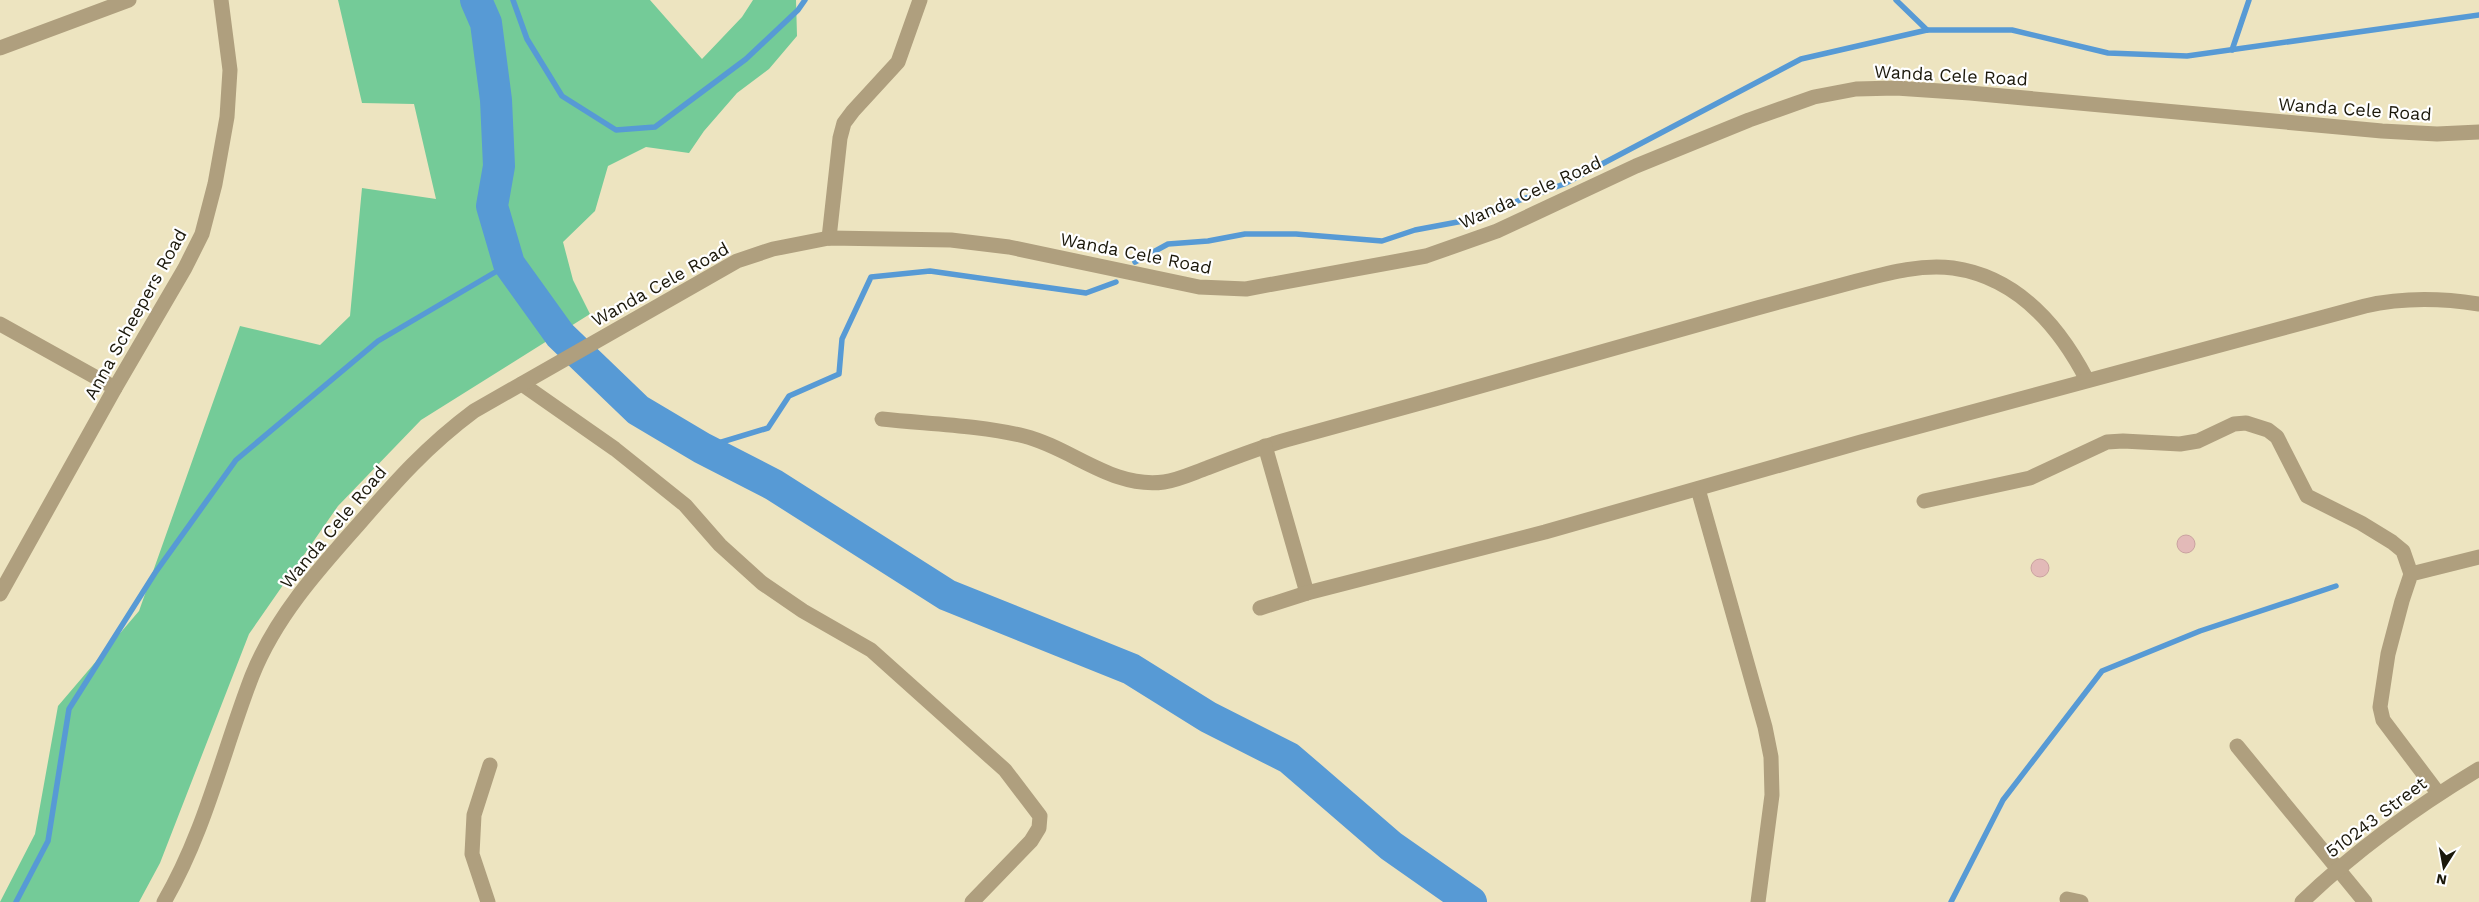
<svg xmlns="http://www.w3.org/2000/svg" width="2479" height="902" font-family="'Work Sans',sans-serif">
<rect width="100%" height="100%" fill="#ede4c0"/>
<!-- forest -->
<polygon fill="#74cb98" points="338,0 650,0 702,59 742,17 753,0 796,0 797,36 769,69 737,93 704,131 689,153 646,147 608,166 595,211 563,242 573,280 590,314 421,420 338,506 249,634 160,863 139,902 0,902 35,834 58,706 139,611 240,326 320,345 350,316 362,188 436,199 414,104 362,103"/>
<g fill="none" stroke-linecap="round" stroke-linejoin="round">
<!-- stream -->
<g stroke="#579ad5" stroke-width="5.5">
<polyline points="513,0 527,39 562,96 616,130 655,127 746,59 798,10 805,0"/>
<polyline points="1896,0 1927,30"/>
<polyline points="2232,50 2249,0"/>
<polyline points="1135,262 1168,244 1208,241 1245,234 1296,234 1382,241 1415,230 1463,221 1564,184 1801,59 1927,30 2012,30 2108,53 2187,56 2479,15"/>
<polyline points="702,448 768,428 789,396 839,374 842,339 871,277 930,271 1086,293 1116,282"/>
<polyline points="16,902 48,841 69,709 155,573 236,460 378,341 509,264"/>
<polyline points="1951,902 2003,800 2102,671 2200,631 2336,586"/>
</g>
<!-- river -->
<polyline stroke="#579ad5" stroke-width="32" points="476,0 486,23 496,100 499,166 492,206 509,264 560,335 638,410 702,448 774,485 947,595 1131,669 1208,717 1289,758 1391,846 1471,902"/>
</g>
<!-- building -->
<g fill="#e3bab8" stroke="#caa2a0">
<circle cx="2186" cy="544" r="9"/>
<circle cx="2040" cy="568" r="9"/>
</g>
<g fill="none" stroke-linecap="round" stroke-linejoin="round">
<!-- minor -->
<g stroke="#af9f7e" stroke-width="15">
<polyline points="0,48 129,0"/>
<polyline points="829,238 840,138 844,123 853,111 898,62 920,0"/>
<polyline points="0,324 115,388"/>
<polyline points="522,384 615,449 685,505 720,545 762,583 803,611 871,650 1005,770 1040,816 1039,828 1031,841 972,902"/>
<path d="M 882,419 C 929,424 979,425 1024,436 C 1072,448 1112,489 1164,482 C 1178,480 1193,473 1207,468 C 1235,457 1263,446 1293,438 C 1448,396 1602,352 1757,308 C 1790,299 1823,290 1857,281 C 1888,273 1920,264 1953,268 C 2017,277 2059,326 2087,380"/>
<polyline points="1265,446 1307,593"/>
<polyline points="1698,489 1765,727 1771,757 1772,795 1758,902"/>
<polyline points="1924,501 2030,478 2107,442 2123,441 2180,444 2198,441 2234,424 2246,423 2268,430 2277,437 2307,496 2361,523 2392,542 2403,551 2411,574"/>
<polyline points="0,594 115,388 185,268 202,234 215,184 227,117 230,70 221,0"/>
<path d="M 1260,608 L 1307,593 L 1545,532 L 1861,442 L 2365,306 C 2404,297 2440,298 2479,304"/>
<polyline points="2237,746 2365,902"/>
<polyline points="2438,793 2383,720 2380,707 2388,654 2402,601 2411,574 2479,557"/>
<polyline points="2067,899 2081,902"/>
<path d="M 164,902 C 205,832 223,751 252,676 C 275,618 317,571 358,525 C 396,481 427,446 474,411 L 737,261 L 773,249 L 829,238 L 951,240 L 1009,247 L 1199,287 L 1246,289 L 1426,256 L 1497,231 L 1636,166 L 1749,120 L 1814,97 L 1856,89 L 1896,88 L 1970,93 L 2382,131 L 2437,134 L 2479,132"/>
<polyline points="488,902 472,854 474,815 490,765"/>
<path d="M 2302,902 C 2356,850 2414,808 2479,769"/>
</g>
</g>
<g text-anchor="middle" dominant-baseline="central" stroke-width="4.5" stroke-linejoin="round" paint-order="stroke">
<!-- street labels -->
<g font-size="18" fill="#1b180b" stroke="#fff">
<text transform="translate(1951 75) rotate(3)">Wanda Cele Road</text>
<text transform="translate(2355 109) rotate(4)">Wanda Cele Road</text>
<text transform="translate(1530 192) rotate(-24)">Wanda Cele Road</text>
<text transform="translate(1136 253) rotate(11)">Wanda Cele Road</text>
<text transform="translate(660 284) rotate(-29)">Wanda Cele Road</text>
<text transform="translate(135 314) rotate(-61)">Anna Scheepers Road</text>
<text transform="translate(333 527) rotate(-50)">Wanda Cele Road</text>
<text transform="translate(2376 817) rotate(-37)">510243 Street</text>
</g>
</g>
<!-- north arrow -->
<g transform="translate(2444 867) rotate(191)" stroke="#ffffff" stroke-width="4" paint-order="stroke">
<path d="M0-4L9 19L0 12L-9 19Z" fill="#1b180b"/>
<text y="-8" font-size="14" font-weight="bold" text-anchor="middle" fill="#1b180b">N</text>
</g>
</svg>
